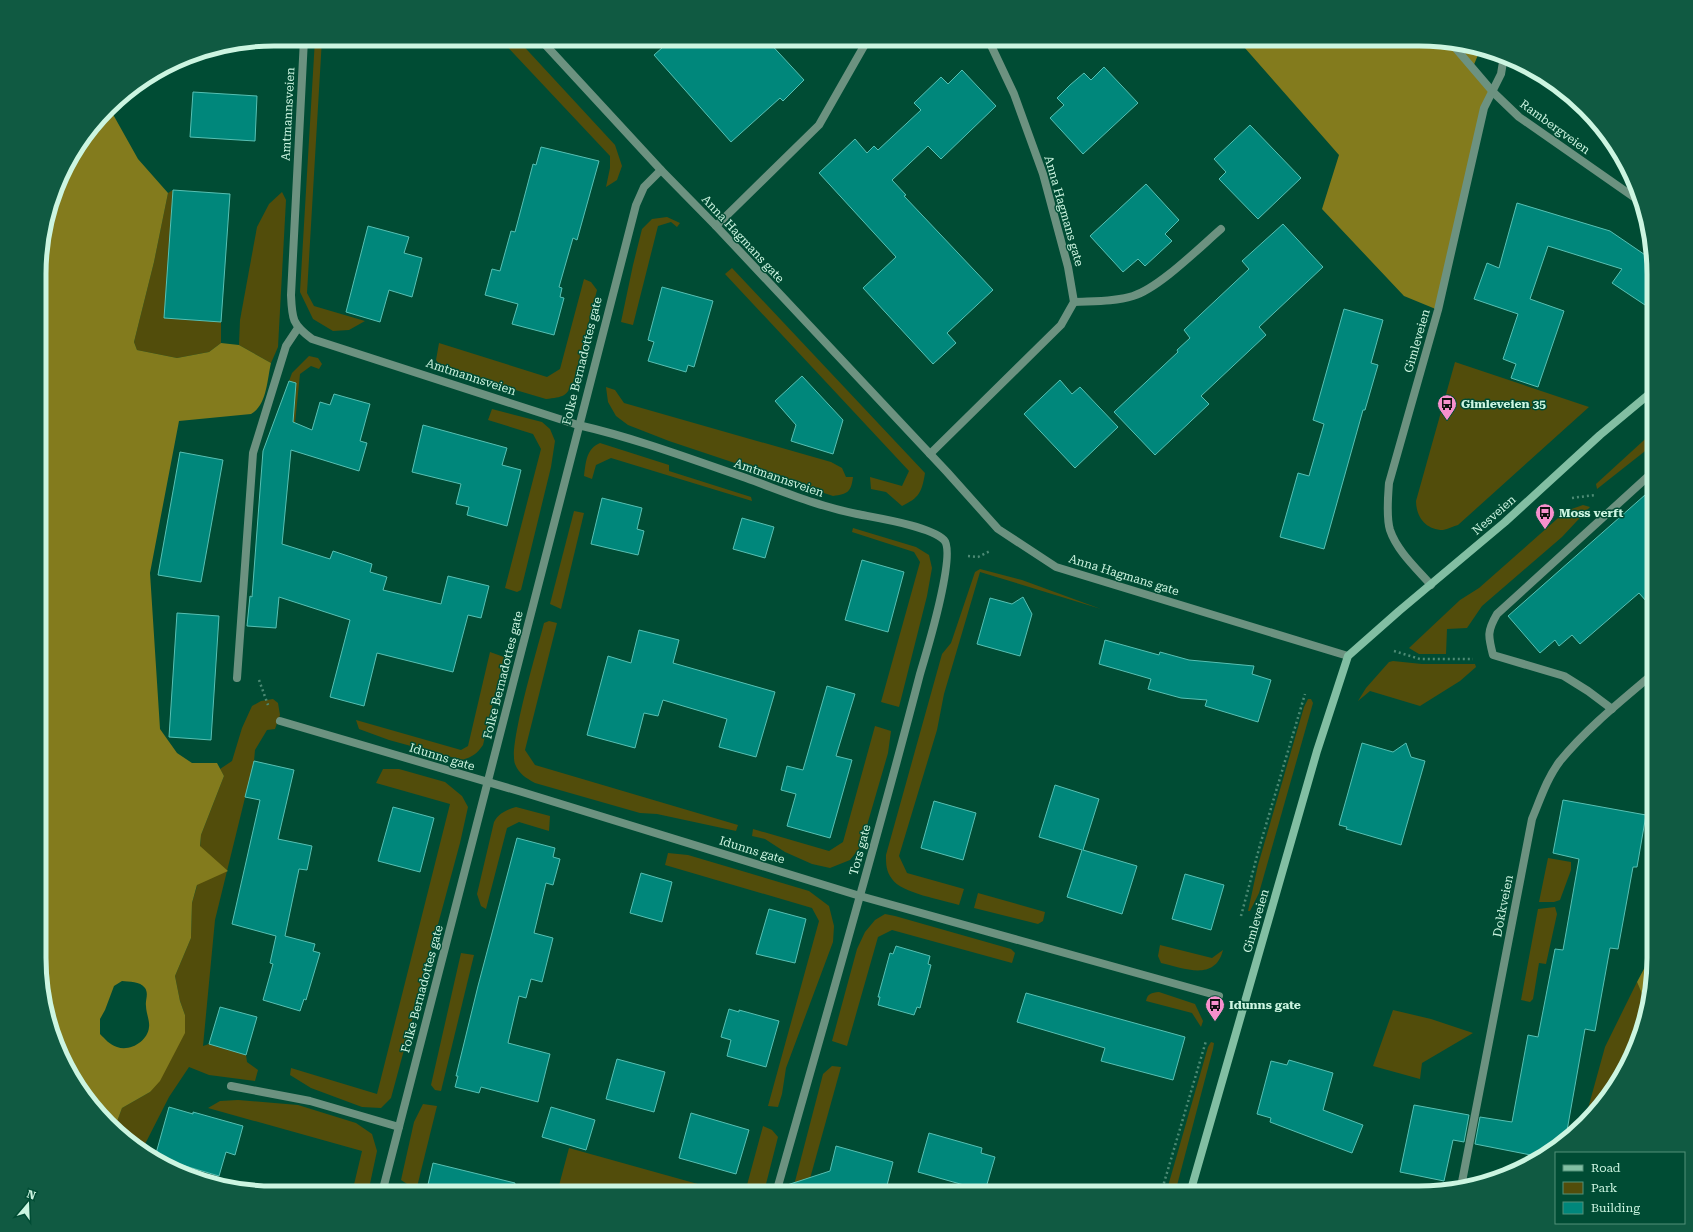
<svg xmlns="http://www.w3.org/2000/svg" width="1693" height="1232" font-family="'Roboto Serif',serif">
<rect width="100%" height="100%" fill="#004c34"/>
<!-- green -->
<g fill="#524d0b">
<polygon points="315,39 322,39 307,293 314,306 365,321 349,330 333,331 313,319 300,292"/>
<polygon points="500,39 517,39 615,145 622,166 617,180 606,187 610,168 610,156"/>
<polygon points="173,190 164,318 221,322 221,343 209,352 177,358 137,350 134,342 154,262 168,193"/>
<polygon points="282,192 286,200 278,347 271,363 239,345 240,320 257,227 269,204"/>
<polygon points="667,217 680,223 677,227 671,222 658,226 633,325 621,322 633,265 642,229 652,219"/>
<path d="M 732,268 L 925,473 C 922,492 919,498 902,506 L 886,492 L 871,489 L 870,477 L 902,486 L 909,471 L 725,274 Z"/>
<path d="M 584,279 L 591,282 L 597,290 L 574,380 C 567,397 563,397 546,399 L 442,368 L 436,360 L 439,343 L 547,377 L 560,369 Z"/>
<polygon points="309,356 318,358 322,364 319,369 311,366 300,374 295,423 276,416 292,373"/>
<path d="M 1455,362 L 1589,407 L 1458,525 C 1454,526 1448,529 1443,530 C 1426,530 1416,517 1416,501 Z"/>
<path d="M 606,387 L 615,390 L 624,403 L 831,462 L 842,468 L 846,477 L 853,477 C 851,492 848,494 833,496 L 669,441 L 628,425 L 616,416 L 608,402 Z"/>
<polygon points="492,409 542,422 550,429 555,441 551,467 521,590 517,592 505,588 541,449 533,434 488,420"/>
<polygon points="1654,431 1654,444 1597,489 1596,484"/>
<path d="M 600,443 L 669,465 L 669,471 L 751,497 L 752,501 L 611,458 L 596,465 L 592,479 L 584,476 C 586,462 586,449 600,443 Z"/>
<polygon points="1583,505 1590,507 1562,537 1482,606 1467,628 1447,629 1446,654 1419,654 1409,648 1460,600 1479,588 1566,511"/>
<polygon points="574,511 584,513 561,609 550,604"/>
<polygon points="853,528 916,547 929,555 932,568 927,596 899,707 881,702 920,562 914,552 852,532"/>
<path d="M 980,569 L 1022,580 L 1101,609 L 980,572 L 944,694 L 937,730 L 899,856 L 907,873 L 964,889 L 959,905 C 943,900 901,893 892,879 C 886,871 886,864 886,855 L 942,654 L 951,643 L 975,572 Z"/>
<path d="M 549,621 L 557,623 L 525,750 L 535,765 L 738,825 L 736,831 L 657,814 L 640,813 L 535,783 C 526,778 519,774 515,764 C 508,746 538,647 544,623 Z"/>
<path d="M 490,652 L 504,657 L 483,745 C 477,754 472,757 462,760 L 389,740 L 359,729 L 356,720 L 461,750 L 468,746 Z"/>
<polygon points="1393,661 1422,664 1475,664 1476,667 1460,681 1420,706 1370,691 1358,701 1366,688 1389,662"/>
<polygon points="273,699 278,703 280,715 275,729 267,730 255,750 254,761 215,920 203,1046 209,1044 246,1055 247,1062 258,1070 255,1081 209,1075 189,1067 169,1097 142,1150 131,1144 115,1127 122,1108 150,1092 185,1015 180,1001 175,976 191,938 192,903 197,886 201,835 224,776 220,769 232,761 242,728 252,706 261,701"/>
<polygon points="1308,699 1311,699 1313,703 1259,893 1250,911 1248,911 1258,865 1304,707"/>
<polygon points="875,726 891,731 888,753 861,846 850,860 830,868 812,864 785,852 765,839 752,836 753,829 829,851 843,842"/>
<polygon points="383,769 399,769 445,782 462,796 468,807 460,843 391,1098 381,1108 362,1107 311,1088 290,1075 291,1068 377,1094 450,804 376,783"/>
<path d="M 516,807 L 550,816 L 549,831 L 519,822 L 507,828 L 486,909 L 481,906 L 477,894 L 494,822 C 499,813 506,810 516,807 Z"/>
<polygon points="668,853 688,855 809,891 829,906 834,926 833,942 786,1068 782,1094 778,1107 768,1106 819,921 812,908 665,865"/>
<polygon points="1548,858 1571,862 1571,870 1560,900 1554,902 1539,902"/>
<polygon points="978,893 1045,912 1043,921 1038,924 974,908"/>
<polygon points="1555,907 1557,914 1546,964 1539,963 1533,999 1530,1002 1521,1000 1538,909"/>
<polygon points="885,914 895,916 1011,949 1015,953 1012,963 892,930 878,937 847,1046 832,1041 857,949 865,932 875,920"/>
<path d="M 1160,945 L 1212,958 L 1223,950 C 1215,982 1184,968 1161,963 L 1158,956 Z"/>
<polygon points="461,953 474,955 441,1091 435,1090 431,1085"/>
<polygon points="1637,982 1645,1001 1647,1004 1641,1034 1605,1101 1584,1123 1605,1047"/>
<path d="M 1159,992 L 1195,1004 L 1203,1021 L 1201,1027 L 1192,1013 L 1146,1001 C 1148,993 1151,993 1159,992 Z"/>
<polygon points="1393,1010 1431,1019 1473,1033 1422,1063 1420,1079 1373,1066"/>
<polygon points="1211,1042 1214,1043 1213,1049 1175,1193 1166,1193 1208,1047"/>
<polygon points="832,1066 841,1067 806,1193 792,1193 823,1074"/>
<polygon points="238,1100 298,1105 356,1123 372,1134 377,1151 368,1193 352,1193 362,1151 208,1108 220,1101"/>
<polygon points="423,1104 437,1106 417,1187 410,1186 401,1180 414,1122"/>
<polygon points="763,1126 772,1130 778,1137 766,1184 753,1193 735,1193 747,1185"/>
<polygon points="569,1148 730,1193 557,1193"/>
</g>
<!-- forest -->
<g fill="#837b1d" fill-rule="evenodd">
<polygon points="1237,39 1434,39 1480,50 1473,67 1493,92 1484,108 1438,310 1404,296 1322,209 1339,155"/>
<path d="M 110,109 L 138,159 L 168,193 L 154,262 L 134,342 L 137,350 L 177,358 L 209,352 L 221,343 L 239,345 L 271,363 C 267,380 267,405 251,414 L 179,421 L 150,573 L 160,729 L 177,753 L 192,763 L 217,763 L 224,776 L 201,835 L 200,846 L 228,871 L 197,885 L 192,903 L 191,938 L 175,976 L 180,1001 L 185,1015 L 185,1033 L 160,1081 L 150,1092 L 122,1108 L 115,1127 L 70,1075 L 41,988 L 41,244 L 63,170 ZM 122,981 C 129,982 140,981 145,988 C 149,994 145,1000 146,1006 C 146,1012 150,1022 149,1027 C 148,1041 130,1052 117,1047 C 110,1045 105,1039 100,1034 L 100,1019 L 105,1010 L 114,986 Z"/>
<polygon points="1654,950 1654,973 1647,1004 1645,1001 1637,982"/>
</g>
<!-- building -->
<g fill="#00877b" stroke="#57c0b3">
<polygon points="672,39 766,39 804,80 783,101 780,98 731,142 654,55"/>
<polygon points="1104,67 1138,103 1083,154 1050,118 1064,105 1057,98 1070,85 1084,73 1091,80"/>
<polygon points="962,70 996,106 941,159 928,146 892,180 906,195 904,196 993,290 947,333 956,343 933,364 863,288 896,257 819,173 855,139 867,153 874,146 878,150 921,110 914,103 941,77 948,84"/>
<polygon points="193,92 257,96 255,141 190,137"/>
<polygon points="1250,125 1301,178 1258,219 1219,179 1226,172 1214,159"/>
<polygon points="541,147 599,161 577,240 573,238 559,287 562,288 560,297 564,298 554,335 512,324 518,304 485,295 492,269 500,271 511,231 515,232 533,164 536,165"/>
<polygon points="1146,184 1179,220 1165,234 1172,241 1145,266 1138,259 1123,272 1090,236"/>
<polygon points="173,190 230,194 221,322 164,318"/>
<polygon points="1517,203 1610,231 1654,261 1654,311 1612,283 1622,269 1548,246 1530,299 1564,311 1538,387 1511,378 1516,364 1503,359 1518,314 1474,299 1487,263 1499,268"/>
<polygon points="1283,224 1323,267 1259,327 1266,335 1201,396 1209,404 1155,455 1114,412 1178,352 1177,350 1190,338 1184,330 1249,269 1242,261"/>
<polygon points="368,226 409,237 404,253 422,258 412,297 389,290 380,322 346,312"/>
<polygon points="662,287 713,301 694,367 688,365 686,372 648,361 654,342 648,340"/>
<polygon points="1344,309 1383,320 1371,363 1378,365 1365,410 1363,410 1324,549 1280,537 1298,473 1309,476 1324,424 1313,420"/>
<polygon points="802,376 843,420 833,454 791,441 796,425 775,401"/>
<polygon points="1060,380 1072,394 1080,387 1118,427 1075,468 1024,414"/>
<polygon points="289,381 296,383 293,422 312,430 320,402 330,405 334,394 370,404 360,441 367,443 359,471 291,450 282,544 330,559 333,551 372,564 370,572 387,577 383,590 441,604 448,576 489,586 481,618 468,615 453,672 377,653 364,706 330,697 350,620 279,597 276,628 247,626 250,596 252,597 263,451"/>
<polygon points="423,425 507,448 502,465 521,470 507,526 467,515 469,507 456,504 461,484 412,472"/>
<polygon points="180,452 223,460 201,582 158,575"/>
<polygon points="1654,487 1654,610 1639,593 1580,644 1572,635 1559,646 1555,640 1540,653 1508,616"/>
<polygon points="602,498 642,508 637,529 644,531 638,555 591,544"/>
<polygon points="742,518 774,527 765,558 733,549"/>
<polygon points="862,560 904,572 888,632 845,620"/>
<polygon points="1023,597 1032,614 1020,656 977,644 990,598 1012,604"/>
<polygon points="177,613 219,616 211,740 169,737"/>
<polygon points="639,630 679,640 673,663 775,692 756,757 719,747 727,719 663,700 658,716 644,713 635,748 587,735 608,656 631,663"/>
<polygon points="1105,640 1159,655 1160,652 1189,660 1254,666 1252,674 1271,680 1258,722 1205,706 1207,700 1181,698 1148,689 1151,679 1099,664"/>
<polygon points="827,686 855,694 836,756 852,760 830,838 787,826 796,794 781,790 787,766 803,770"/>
<polygon points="1362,743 1393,752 1406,743 1411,757 1425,761 1401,845 1346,829 1347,827 1339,825"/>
<polygon points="254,761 294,770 278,839 312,846 307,870 299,869 285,936 315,944 313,951 320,953 306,1000 304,999 300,1011 263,1000 273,964 270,963 276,936 232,924 260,800 245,797"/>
<polygon points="1055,785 1099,799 1083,850 1137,866 1122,914 1067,897 1082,850 1039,837"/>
<polygon points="1563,800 1646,815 1637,867 1633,867 1618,949 1610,948 1595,1031 1585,1029 1565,1142 1541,1157 1475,1144 1480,1117 1512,1122 1528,1035 1538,1037 1555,949 1563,950 1579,859 1553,853"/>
<polygon points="934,801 976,813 963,860 921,848"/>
<polygon points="393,807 434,818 420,872 378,861"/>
<polygon points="517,838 555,848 553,857 560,859 553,885 546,883 534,933 553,938 542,982 531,979 526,998 519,996 508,1043 550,1054 538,1102 481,1087 479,1093 455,1087 458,1076 456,1076 478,986"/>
<polygon points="641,873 672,882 662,922 630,913"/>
<polygon points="1185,874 1224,885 1211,930 1172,919"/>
<polygon points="769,909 806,919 795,963 756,954"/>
<polygon points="896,946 930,956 928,964 931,965 920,1008 917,1007 914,1015 878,1005 880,997 878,997 890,953 893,954"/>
<polygon points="1026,993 1185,1037 1173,1080 1101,1061 1105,1048 1017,1022"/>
<polygon points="220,1007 257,1017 246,1055 209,1044"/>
<polygon points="729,1009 739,1012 739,1010 779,1021 766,1067 727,1056 731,1040 721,1037"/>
<polygon points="617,1059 665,1072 654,1112 606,1099"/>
<polygon points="1289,1060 1333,1073 1323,1110 1363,1125 1352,1153 1270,1122 1271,1118 1257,1114 1271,1061 1287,1065"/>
<polygon points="1414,1105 1469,1115 1464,1142 1453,1140 1444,1181 1400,1172"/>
<polygon points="169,1107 193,1114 193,1112 243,1126 235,1155 226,1152 219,1176 155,1157"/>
<polygon points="551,1107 595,1120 586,1150 542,1137"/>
<polygon points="691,1113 749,1130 736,1174 679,1158"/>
<polygon points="929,1133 982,1148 981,1153 995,1157 985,1191 918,1172"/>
<polygon points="836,1146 893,1162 885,1193 782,1193 784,1186 830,1171"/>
<polygon points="433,1163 515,1183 514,1193 426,1193"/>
</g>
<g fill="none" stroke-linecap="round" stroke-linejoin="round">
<!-- path -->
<g stroke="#4c8b75" stroke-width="2.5" stroke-dasharray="2 3" stroke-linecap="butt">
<polyline points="1572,498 1595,495"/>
<polyline points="968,556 978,557 990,551"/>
<polyline points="1394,651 1420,659 1473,659"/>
<polyline points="259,680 268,705"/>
<polyline points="1241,916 1260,845 1305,694"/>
<polyline points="1161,1193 1206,1041"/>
</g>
<!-- service -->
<g stroke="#6c9280" stroke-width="8">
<polyline points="716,226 819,125 868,39"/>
<polyline points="237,678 253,453 286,346 298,328"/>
<path d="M 1612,709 L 1588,691 L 1564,676 L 1493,655 C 1488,636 1487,631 1497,614 L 1654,471"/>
<polyline points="231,1086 310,1101 399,1127"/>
</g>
<!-- minor -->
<g stroke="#6c9280" stroke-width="8">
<path d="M 304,39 L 291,295 C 292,319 292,324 312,339 L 578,425 C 635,438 691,459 746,478 C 785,492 817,506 857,514 C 877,518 930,526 944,540 C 957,553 926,654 920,674 C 875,848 825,1020 776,1193"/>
<polyline points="1452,44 1493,92 1519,117 1638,200"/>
<path d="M 1074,302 C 1093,301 1114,302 1133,296 C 1159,288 1199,248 1221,229"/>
<polyline points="930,454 1061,325 1074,302 1068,267 1043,174 1014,94 988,39"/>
<path d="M 1431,585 C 1417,569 1397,551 1390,530 C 1386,517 1388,496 1389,483 L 1438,310 L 1484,108 L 1501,74 L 1504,56"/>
<polyline points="280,721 522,792 860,896 1219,996"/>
<path d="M 1461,1187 L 1532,819 C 1540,800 1547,778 1560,761 C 1587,728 1621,701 1654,673"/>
<polyline points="382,1193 636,205 644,187 661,170"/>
</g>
<!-- tertiary -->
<polyline stroke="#6c9280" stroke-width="8" points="540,39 661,170 716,226 947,472 998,529 1056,567 1348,656"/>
<!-- secondary -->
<polyline stroke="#82bfa3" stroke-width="8" points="1190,1193 1317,751 1348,656 1399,611 1505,522 1600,435 1654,390"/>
</g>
<!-- icons -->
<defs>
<symbol id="bus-pin" viewBox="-11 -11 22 30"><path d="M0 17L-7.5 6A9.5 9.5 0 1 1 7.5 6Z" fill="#f790cd" stroke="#004c34"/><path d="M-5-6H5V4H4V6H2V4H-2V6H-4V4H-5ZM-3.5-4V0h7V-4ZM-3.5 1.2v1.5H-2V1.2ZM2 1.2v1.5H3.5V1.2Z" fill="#111"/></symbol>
</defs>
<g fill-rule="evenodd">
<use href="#bus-pin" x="1436" y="393" width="22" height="30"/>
<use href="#bus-pin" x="1534" y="502" width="22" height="30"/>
<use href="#bus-pin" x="1204" y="994" width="22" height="30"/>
</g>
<g text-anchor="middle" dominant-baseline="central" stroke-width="3" stroke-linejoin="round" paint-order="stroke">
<!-- street labels -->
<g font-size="12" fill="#ccf5e1" stroke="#004c34">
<text transform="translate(288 114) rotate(-87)">Amtmannsveien</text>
<text transform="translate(1555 127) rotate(36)">Rambergveien</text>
<text transform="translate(1064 211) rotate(74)">Anna Hagmans gate</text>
<text transform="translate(743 239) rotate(47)">Anna Hagmans gate</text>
<text transform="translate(1417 341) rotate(-74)">Gimleveien</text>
<text transform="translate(582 361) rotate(-76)">Folke Bernadottes gate</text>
<text transform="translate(471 377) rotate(18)">Amtmannsveien</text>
<text transform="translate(779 478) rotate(19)">Amtmannsveien</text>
<text transform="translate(1494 515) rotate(-41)">Nesveien</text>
<text transform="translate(1124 575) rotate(17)">Anna Hagmans gate</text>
<text transform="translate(503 675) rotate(-76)">Folke Bernadottes gate</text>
<text transform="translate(442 757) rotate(17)">Idunns gate</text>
<text transform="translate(752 850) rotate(17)">Idunns gate</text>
<text transform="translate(860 850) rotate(-75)">Tors gate</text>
<text transform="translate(1503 906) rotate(-79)">Dokkveien</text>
<text transform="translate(1256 921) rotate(-74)">Gimleveien</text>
<text transform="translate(422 989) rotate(-75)">Folke Bernadottes gate</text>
</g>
<!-- poi labels -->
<g font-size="12" font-weight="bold" fill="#ccf5e1" stroke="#004c34" text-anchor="start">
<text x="1461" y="404">Gimleveien 35</text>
<text x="1559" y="513">Moss verft</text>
<text x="1229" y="1005">Idunns gate</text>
</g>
</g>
<!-- crop -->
<path d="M0 0H1693V1232H0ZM274 46H1419A228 228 0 0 1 1647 274V958A228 228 0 0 1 1419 1186H274A228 228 0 0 1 46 958V274A228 228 0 0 1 274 46Z" fill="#105a42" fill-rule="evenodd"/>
<path fill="none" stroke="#ccf5e1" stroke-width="5" d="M274 46H1419A228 228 0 0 1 1647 274V958A228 228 0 0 1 1419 1186H274A228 228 0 0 1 46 958V274A228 228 0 0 1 274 46Z"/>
<!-- legend -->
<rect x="1555" y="1152" width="130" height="72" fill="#004c34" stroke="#529079"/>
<rect x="1563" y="1165" width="20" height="6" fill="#82bfa3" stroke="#529079"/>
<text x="1591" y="1172" font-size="12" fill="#ccf5e1">Road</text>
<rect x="1563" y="1182" width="20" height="12" fill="#524d0b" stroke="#529079"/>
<text x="1591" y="1192" font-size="12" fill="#ccf5e1">Park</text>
<rect x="1563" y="1202" width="20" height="12" fill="#00877b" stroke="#529079"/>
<text x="1591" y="1212" font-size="12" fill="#ccf5e1">Building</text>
<!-- north arrow -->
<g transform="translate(28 1204) rotate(19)" stroke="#004c34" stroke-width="3" paint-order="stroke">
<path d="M0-3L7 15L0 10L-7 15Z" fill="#ccf5e1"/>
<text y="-6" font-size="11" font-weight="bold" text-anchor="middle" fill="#ccf5e1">N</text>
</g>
</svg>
